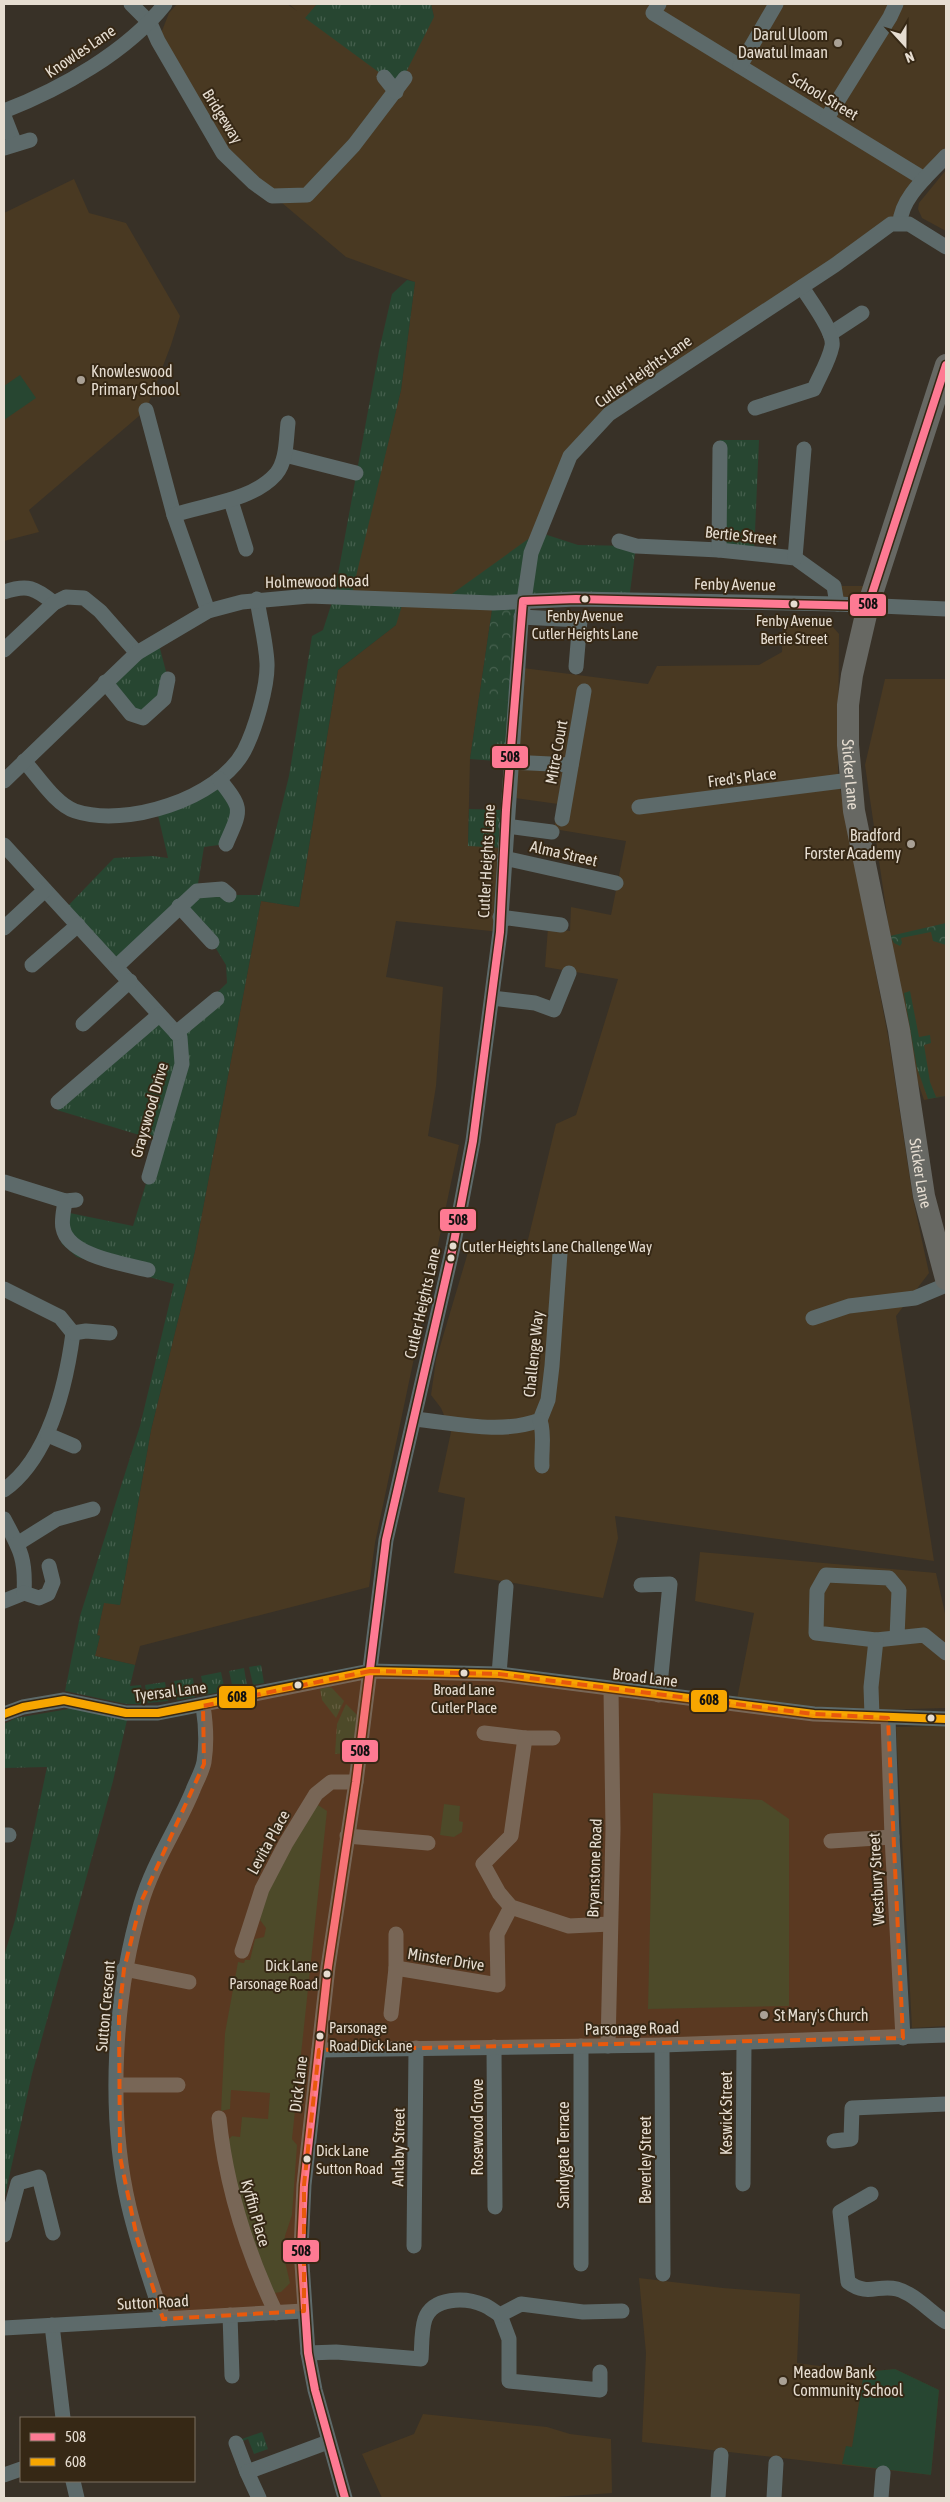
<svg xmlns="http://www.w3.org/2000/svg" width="950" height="2502" font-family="'Asap Condensed',sans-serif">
<defs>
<pattern id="grass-tufts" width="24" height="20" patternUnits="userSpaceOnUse" patternTransform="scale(1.25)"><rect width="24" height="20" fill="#274631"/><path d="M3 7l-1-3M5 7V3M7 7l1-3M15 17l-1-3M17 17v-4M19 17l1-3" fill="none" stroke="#46604e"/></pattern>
<pattern id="forest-crowns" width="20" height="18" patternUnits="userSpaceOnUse" patternTransform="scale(1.25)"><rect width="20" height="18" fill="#274631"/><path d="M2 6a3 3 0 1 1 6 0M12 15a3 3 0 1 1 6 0" fill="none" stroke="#46604e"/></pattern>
</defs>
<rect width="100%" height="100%" fill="#383127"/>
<!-- built -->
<g fill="#493922">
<polygon points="177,4 287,4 297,11 289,4 317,4 306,18 434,17 431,4 946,4 946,156 900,214 609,414 570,456 550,505 493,603 470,759 468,845 504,848 500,932 396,921 386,977 443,987 436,1086 428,1136 459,1145 375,1543 369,1587 140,1646 135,1665 95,1656 100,1636 97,1635 104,1602 120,1605 151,1430 195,1251 261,901 299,907 338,670 396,625 350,597 401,390 415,282 346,257 223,153 158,41 169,13"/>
<polygon points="946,170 946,231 922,218 918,209 919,203"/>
<polygon points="74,179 89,213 126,223 180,316 171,345 146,410 29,510 39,532 4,541 4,213"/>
<polygon points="834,586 873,586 868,606 837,604"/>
<polygon points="783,618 827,620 839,634 838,778 889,1041 913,1199 929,1273 896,1316 934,1561 615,1516 618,1538 603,1598 454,1573 465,1498 438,1492 451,1432 441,1408 431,1395 436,1360 469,1249 524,1256 556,1124 576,1115 618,979 545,967 548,928 570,931 571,907 611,915 626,841 554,829 558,804 515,798 523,668 648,684 657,666 759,665 782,652"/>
<polygon points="885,679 946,679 946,1096 924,1100 914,1071 890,936 865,765"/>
<polygon points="700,1552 936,1573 946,1618 946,1708 878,1710 820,1708 737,1699 754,1613 695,1601"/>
<polygon points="946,1726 946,2026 912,2028 896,1727"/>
<polygon points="639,2278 723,2288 800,2294 797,2363 864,2372 895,2369 939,2390 931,2475 642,2442 646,2353"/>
<polygon points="423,2414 547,2427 570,2434 611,2439 612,2493 541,2498 382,2498 362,2454 414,2434"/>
</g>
<!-- grass -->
<g fill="url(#grass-tufts)">
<polygon points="317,4 431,4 434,17 396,92 384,76 305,18"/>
<polygon points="407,280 415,282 401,390 351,597 404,599 396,625 338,670 299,907 261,901 195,1251 151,1430 120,1605 104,1603 97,1635 100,1636 95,1656 135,1665 130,1686 141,1685 144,1704 126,1704 65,1691 80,1616 140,1426 174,1284 77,1257 62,1244 57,1228 60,1211 133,1226 159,1141 57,1110 159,1015 176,1032 227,983 226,965 212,942 179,907 116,967 64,910 114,858 153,856 168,858 157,811 219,779 235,799 226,844 204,847 197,890 229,895 260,895 289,776 312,636 323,630 334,596 379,351 392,294"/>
<polygon points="720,440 759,440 754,554 719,550"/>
<polygon points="538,532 578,545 636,546 629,600 442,601"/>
<polygon points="158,641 168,679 143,718 105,682"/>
<polygon points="479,697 515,701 510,762 470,759"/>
<polygon points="469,809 506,810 504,848 468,846"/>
<polygon points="910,991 919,1037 930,1035 931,1043 924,1045 930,1082 936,1097 946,1096 928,1099 917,1068 904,993"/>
<polygon points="261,1665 264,1683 253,1685 249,1667"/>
<polygon points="244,1668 247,1686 233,1689 229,1671"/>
<polygon points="221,1672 225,1691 205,1695 201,1676"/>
<polygon points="193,1678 195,1697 177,1700 174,1681"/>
<polygon points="165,1682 168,1701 148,1703 145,1685"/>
<polygon points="328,1687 332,1688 344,1701 336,1718 322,1700 320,1689"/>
<polygon points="346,1704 357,1715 352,1753 335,1754 337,1724"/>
<polygon points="74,1708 127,1720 113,1781 32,2074 4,2200 4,1956 15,1920 47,1767 4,1768 4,1724 16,1718"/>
<polygon points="262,2432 268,2449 254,2454 248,2439 240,2442 239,2440"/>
</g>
<!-- forest -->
<g fill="url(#forest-crowns)">
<polygon points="523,601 515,701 479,698 493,603"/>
<polygon points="946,923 946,945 933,941 931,932 901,938 902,943 900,946 894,943 890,936"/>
</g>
<!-- green -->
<g fill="#274631">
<polygon points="20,375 36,398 4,420 4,386"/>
<polygon points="653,1793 762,1800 789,1819 789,2006 648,2009"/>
<polygon points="444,1804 460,1806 459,1821 463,1822 462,1832 454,1837 440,1835"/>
<polygon points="318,1805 327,1811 292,2139 297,2145 292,2215 285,2236 284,2257 290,2283 281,2292 275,2293 271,2289 238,2196 228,2140 232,2136 240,2137 242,2117 268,2119 270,2093 231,2090 230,2109 221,2111 225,2033 238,1962 244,1963 245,1960 250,1960 255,1939 264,1937 266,1928 260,1920 265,1893 315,1807"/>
<polygon points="895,2369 939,2390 931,2475 842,2464 846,2446 852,2447 864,2372"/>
</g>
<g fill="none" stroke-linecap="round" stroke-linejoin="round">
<!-- minor -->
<g stroke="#5d6a6a" stroke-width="15">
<polyline points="131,4 150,23 158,41 223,153 254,183 272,196 307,195 354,145 405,78"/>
<polyline points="659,4 653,13 924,179"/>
<polyline points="740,66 776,4"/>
<polyline points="384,77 396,92"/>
<path d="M 4,111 C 61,89 127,52 165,4"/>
<polyline points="4,116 15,144"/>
<polyline points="827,118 890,17 896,4"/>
<polyline points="4,148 30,140"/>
<path d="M 900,223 C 901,197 930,174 946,156"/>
<polyline points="830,334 862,313"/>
<path d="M 755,408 L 814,389 C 820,375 829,361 832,346 C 835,332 809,299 802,287"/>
<polyline points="146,410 174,515"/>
<polyline points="285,455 356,473"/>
<polyline points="231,501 246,549"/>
<polyline points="619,541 636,546 719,550 795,558 834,586 837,604"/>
<polyline points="719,550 720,448"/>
<polyline points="795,558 804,449"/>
<path d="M 4,592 C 28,584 35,588 54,603"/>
<path d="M 208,611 L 174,515 C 206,504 252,501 276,474 C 287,461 286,439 288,423"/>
<polyline points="521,617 580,620 576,667"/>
<polyline points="4,650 54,603 66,597 84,598 100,611 137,653"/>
<polyline points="105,682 131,714 143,718 164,699 168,679"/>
<path d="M 24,761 C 38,776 55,804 75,811 C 126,828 218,799 244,751 C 255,730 268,686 267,663 C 266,642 260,620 257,599"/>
<polyline points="510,762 571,765"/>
<path d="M 219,779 C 244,810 241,809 226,844"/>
<polyline points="4,781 137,653 208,611 242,602 309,596 493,603 576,599 837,604 946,609"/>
<polyline points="639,807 850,780"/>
<polyline points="562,819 584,691"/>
<polyline points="506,826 552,832"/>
<polyline points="4,845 180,1037 182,1064 149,1177"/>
<polyline points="504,858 616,883"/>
<polyline points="179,906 212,942"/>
<polyline points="500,917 561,925"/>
<polyline points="4,928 45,890"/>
<polyline points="32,965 78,925"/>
<polyline points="116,967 197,891 222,889 229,895"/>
<polyline points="492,998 535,1003 554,1010 569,973"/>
<polyline points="83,1024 130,981"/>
<polyline points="176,1033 217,999"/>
<polyline points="58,1102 159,1015"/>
<polyline points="4,1182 65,1201 76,1200"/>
<path d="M 65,1201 C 64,1209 61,1221 63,1228 C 68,1256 125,1264 148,1270"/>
<path d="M 4,1289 L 60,1317 L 73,1333 C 66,1385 49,1458 4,1490"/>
<polyline points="813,1318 849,1306 915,1298 946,1285"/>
<polyline points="73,1333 86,1331 110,1333"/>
<path d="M 414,1419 C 455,1423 500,1435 540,1420 L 548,1400 L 552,1366 L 560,1253"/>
<path d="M 540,1420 C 545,1435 541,1450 542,1466"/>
<polyline points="48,1435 74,1446"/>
<path d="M 4,1519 C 20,1549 26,1558 24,1593 L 4,1601"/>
<polyline points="17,1544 57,1519 93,1509"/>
<polyline points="641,1585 670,1584 659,1695"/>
<polyline points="24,1593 39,1598 48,1594 53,1582 49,1566"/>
<polyline points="897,1637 899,1590 889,1578 826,1575 817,1591 816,1633 876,1640 924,1635 946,1653"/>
<polyline points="499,1674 506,1587"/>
<polyline points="4,1714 23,1707 64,1700 126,1713 158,1713 370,1671 499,1674 814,1714 946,1719"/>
<polyline points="872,1716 871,1687 876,1640"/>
<polyline points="888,1718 892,1837 903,2038"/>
<polyline points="484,1733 525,1738 553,1738"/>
<polyline points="525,1738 511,1836 483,1864 499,1893 511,1907 569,1926 610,1924"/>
<polyline points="4,1835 9,1835"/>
<polyline points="347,1836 428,1843"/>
<polyline points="831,1841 892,1837"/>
<polyline points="242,1951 262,1889 286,1843 316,1794 331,1782 356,1782"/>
<polyline points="396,1968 498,1985 497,1934 511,1907"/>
<polyline points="124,1969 189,1982"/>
<polyline points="391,2014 396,1968 396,1934"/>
<polyline points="662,2045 663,2274"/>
<polyline points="581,2046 581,2264"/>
<polyline points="608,2046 613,1829 611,1690"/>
<polyline points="494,2047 495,2207"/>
<polyline points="319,2050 662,2045 946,2035"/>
<polyline points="117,2085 178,2085"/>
<path d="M 219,2118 C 226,2187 246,2250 276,2313"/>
<polyline points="834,2141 851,2139 852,2108 946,2104"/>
<polyline points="743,2184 744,2043"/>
<path d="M 871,2194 L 840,2212 L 848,2282 C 868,2297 878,2284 897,2289 C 915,2294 930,2312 946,2322"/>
<polyline points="4,2235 18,2183 39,2177 53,2233"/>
<polyline points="414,2246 416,2048"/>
<polyline points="230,2315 232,2376"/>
<polyline points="500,2315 509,2339 509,2381 600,2390 600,2372"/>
<path d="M 163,2319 C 151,2282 138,2245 129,2207 C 107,2114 114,1995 141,1904 C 153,1863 177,1829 193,1790 C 196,1782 202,1772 204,1762 C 207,1743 206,1725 203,1706"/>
<polyline points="52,2325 63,2418"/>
<polyline points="4,2328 304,2311"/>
<path d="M 308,2353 L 336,2352 L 421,2359 C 422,2347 421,2331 425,2319 C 433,2297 465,2297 484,2305 C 489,2307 495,2312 500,2315 L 521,2304 L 583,2312 L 622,2311"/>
<polyline points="236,2443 247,2472"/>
<polyline points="4,2475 21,2469"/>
<polyline points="73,2481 77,2498"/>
<polyline points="259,2498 247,2472 328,2442"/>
<polyline points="345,2498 315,2390 308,2353 301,2249 304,2185 328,1967 356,1782 386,1540 453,1247 473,1141 500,932 521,621 531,553 570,456 609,414 835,265 891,224 909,224 946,247"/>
<polyline points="718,2498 721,2455"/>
<polyline points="774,2498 776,2463"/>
<polyline points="881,2498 883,2473"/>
</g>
<!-- highway -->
<path stroke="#676863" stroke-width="22" id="s1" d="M 946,365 L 868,606 L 852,675 L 848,705 L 848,745 L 854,811 L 899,1030 L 924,1196 L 946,1279"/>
<defs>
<polyline id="bus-1" points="345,2498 315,2390 308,2353 301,2249 304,2185 328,1967 356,1782 386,1540 453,1247 473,1141 500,932 506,810 523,601 576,599 868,606 946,365"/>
<polyline id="bus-2" points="4,1714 23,1707 64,1700 126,1713 158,1713 370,1671 499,1674 814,1714 946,1719"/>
</defs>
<!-- bus-1 casing -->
<use href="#bus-1" stroke="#362815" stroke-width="11"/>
<!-- bus-2 casing -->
<use href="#bus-2" stroke="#362815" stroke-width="11"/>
<!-- bus-1 -->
<use href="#bus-1" stroke="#fe7a93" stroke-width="8"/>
<!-- bus-2 -->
<use href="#bus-2" stroke="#f7a600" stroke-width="8"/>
</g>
<!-- marked area -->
<path fill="#e8590c" fill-opacity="0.2" stroke="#e8590c" stroke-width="4" stroke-dasharray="10 6" stroke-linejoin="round" d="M 370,1671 L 499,1674 L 814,1714 L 888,1718 L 903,2038 L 319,2050 L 304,2185 L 304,2311 L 163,2319 L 137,2238 L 120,2157 L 119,2015 L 124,1969 L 141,1902 L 204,1764 L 203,1706 Z"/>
<!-- markers -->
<g fill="#a9a196" stroke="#362815" stroke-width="2">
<circle cx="838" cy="43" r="5"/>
<circle cx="81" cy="380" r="5"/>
<circle cx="911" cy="844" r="5"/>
<circle cx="764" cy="2015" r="5"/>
<circle cx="783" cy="2381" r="5"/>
</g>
<g fill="#e6ddd1" stroke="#362815" stroke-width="2">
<circle cx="585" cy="599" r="4.5"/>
<circle cx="794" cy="604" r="4.5"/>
<circle cx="453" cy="1246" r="4.5"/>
<circle cx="451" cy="1258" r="4.5"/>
<circle cx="464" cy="1673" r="4.5"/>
<circle cx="298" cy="1685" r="4.5"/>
<circle cx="931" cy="1718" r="4.5"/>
<circle cx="327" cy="1974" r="4.5"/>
<circle cx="320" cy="2036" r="4.5"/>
<circle cx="307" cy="2159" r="4.5"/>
</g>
<g text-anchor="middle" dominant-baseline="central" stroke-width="4" stroke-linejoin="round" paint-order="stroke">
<!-- bus labels -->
<g font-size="15" fill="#e6ddd1" stroke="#362815">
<text x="585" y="615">Fenby Avenue<tspan x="585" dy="18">Cutler Heights Lane</tspan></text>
<text x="794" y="620">Fenby Avenue<tspan x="794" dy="18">Bertie Street</tspan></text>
<text x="462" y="1246" text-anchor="start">Cutler Heights Lane Challenge Way</text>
<text x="464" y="1689">Broad Lane<tspan x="464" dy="18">Cutler Place</tspan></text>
<text x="318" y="1965" text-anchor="end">Dick Lane<tspan x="318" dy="18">Parsonage Road</tspan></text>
<text x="329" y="2027" text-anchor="start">Parsonage<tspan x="329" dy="18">Road Dick Lane</tspan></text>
<text x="316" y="2150" text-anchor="start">Dick Lane<tspan x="316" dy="18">Sutton Road</tspan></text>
</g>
<!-- poi labels -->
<g font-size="16" fill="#e6ddd1" stroke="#362815" text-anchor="start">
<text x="828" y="34" text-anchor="end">Darul Uloom<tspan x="828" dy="18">Dawatul Imaan</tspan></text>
<text x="91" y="371">Knowleswood<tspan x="91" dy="18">Primary School</tspan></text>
<text x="901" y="835" text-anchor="end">Bradford<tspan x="901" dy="18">Forster Academy</tspan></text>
<text x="774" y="2015">St Mary's Church</text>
<text x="793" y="2372">Meadow Bank<tspan x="793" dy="18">Community School</tspan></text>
</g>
<!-- street labels -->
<g font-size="16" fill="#e6ddd1" stroke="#362815">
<text transform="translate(80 51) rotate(-34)">Knowles Lane</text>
<text transform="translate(824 96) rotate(31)">School Street</text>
<text transform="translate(223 116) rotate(58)">Bridgeway</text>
<text transform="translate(643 371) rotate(-35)">Cutler Heights Lane</text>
<text transform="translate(741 535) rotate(6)">Bertie Street</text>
<text transform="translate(317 581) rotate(-1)">Holmewood Road</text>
<text transform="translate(735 584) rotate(1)">Fenby Avenue</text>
<text transform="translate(556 752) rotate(-80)">Mitre Court</text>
<text stroke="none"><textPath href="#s1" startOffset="424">Sticker Lane</textPath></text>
<text transform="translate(742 777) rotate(-7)">Fred's Place</text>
<text transform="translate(564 853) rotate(13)">Alma Street</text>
<text transform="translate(486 861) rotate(-87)">Cutler Heights Lane</text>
<text transform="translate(149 1110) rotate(-74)">Grayswood Drive</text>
<text stroke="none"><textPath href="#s1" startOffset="829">Sticker Lane</textPath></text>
<text transform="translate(422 1303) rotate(-77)">Cutler Heights Lane</text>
<text transform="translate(533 1354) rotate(-84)">Challenge Way</text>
<text transform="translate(645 1677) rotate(7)">Broad Lane</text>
<text transform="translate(170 1691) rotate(-7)">Tyersal Lane</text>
<text transform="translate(268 1842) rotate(-61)">Levita Place</text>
<text transform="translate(594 1868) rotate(-88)">Bryanstone Road</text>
<text transform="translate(876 1879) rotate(-93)">Westbury Street</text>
<text transform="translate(446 1959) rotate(9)">Minster Drive</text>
<text transform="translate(105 2006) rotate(-85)">Sutton Crescent</text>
<text transform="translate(632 2028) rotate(-1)">Parsonage Road</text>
<text transform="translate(298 2084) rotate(-83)">Dick Lane</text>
<text transform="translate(726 2113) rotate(-90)">Keswick Street</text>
<text transform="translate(477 2127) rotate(-90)">Rosewood Grove</text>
<text transform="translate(398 2147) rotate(-89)">Anlaby Street</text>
<text transform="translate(563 2155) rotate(-90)">Sandygate Terrace</text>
<text transform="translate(645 2160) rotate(-90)">Beverley Street</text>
<text transform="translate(256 2213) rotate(74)">Kyffin Place</text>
<text transform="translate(153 2302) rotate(-3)">Sutton Road</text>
</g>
</g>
<g stroke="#362815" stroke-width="2">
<rect x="849" y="593" width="38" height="24" rx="5" fill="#fe7a93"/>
<rect x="491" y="745" width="38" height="24" rx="5" fill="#fe7a93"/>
<rect x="439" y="1208" width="38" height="24" rx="5" fill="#fe7a93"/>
<rect x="218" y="1685" width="38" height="24" rx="5" fill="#f7a600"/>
<rect x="690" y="1689" width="38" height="24" rx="5" fill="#f7a600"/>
<rect x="341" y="1739" width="38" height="24" rx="5" fill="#fe7a93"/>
<rect x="282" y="2239" width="38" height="24" rx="5" fill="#fe7a93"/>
</g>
<g font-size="14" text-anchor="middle" font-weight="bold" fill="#111">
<text x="868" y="609">508</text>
<text x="510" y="762">508</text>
<text x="458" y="1225">508</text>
<text x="237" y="1702">608</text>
<text x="709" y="1705">608</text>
<text x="360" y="1756">508</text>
<text x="301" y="2256">508</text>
</g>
<!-- border -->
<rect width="950" height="2502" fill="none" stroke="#e6ddd1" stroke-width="10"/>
<!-- legend -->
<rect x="20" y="2417" width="175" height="65" fill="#362815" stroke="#7c7060"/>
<rect x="30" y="2433" width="25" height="8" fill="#fe7a93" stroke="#7c7060"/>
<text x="65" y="2442" font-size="15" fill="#e6ddd1">508</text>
<rect x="30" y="2458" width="25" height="8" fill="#f7a600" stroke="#7c7060"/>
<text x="65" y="2467" font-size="15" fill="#e6ddd1">608</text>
<!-- north arrow -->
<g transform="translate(905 45) rotate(159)" stroke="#362815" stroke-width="4" paint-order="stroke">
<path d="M0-4L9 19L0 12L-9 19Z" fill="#e6ddd1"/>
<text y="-8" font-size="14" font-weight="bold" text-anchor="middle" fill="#e6ddd1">N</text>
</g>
</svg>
